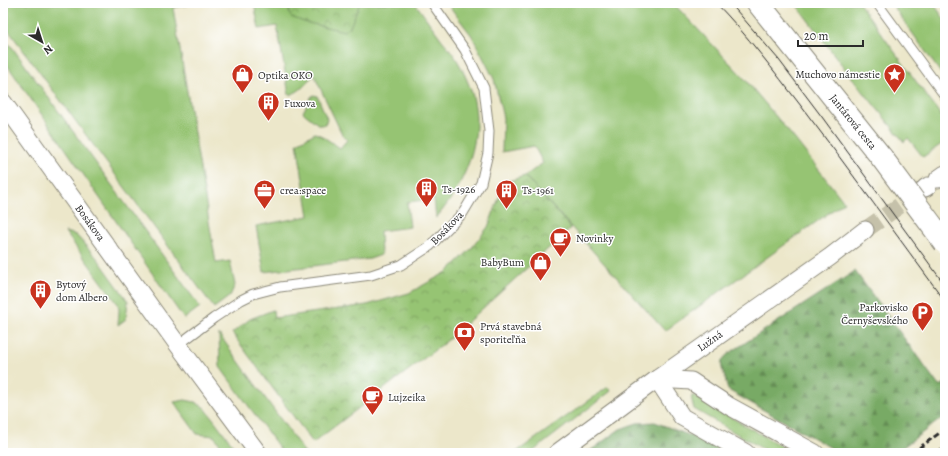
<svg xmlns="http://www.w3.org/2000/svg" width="948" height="456" font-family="Alegreya,serif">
<defs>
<pattern id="forest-firs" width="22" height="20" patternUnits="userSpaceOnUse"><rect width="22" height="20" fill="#78aa65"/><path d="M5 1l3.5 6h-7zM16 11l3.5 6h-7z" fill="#638b53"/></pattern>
<pattern id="park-crowns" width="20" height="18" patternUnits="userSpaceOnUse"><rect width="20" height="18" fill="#96c473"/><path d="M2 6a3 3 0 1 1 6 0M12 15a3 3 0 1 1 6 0" fill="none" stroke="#7b9f5f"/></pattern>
</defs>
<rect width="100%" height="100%" fill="#fff"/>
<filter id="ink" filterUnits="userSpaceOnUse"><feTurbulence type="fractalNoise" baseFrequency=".025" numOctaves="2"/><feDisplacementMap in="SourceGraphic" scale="8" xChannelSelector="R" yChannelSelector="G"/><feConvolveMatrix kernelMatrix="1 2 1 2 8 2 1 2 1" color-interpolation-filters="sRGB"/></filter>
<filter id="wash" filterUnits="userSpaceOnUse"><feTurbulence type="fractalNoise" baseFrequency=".012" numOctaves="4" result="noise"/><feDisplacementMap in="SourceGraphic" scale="16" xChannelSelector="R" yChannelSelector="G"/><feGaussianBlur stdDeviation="0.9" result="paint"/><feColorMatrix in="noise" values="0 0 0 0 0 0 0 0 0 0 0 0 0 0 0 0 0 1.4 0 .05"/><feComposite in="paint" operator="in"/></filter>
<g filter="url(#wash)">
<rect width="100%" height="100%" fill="#ece7ca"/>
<!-- green -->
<g fill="#96c473" stroke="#60784f">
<polygon points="4,3 187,3 187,5 173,8 216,263 230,261 235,285 230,296 214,308 3,23 3,4"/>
<path d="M 254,3 L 415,3 C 424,15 433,28 442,40 C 447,46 453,53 457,60 C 463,70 468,82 472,93 C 485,137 465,185 436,218 L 434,199 L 407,202 L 410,227 L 380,231 L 381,255 L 370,259 L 264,272 L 256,226 L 309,216 L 297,143 L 315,133 L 322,136 L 340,148 L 347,140 L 341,132 L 314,75 C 305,84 302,91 289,95 L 277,26 L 259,29 Z"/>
<polygon points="447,3 673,3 743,77 794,138 844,202 665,331 525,176 543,163 534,146 502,152 503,118 494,79 472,36"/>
<polygon points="795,3 859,3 945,121 945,140 943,143 923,157 908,138 904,142 845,69"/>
<polygon points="891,3 933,3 945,20 945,79"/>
<polygon points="3,39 12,47 200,307 184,319 3,59"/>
<polygon points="314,95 317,96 319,100 327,119 326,123 323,125 319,125 305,114 303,112 311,97"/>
<polygon points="65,232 76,235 98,259 128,301 126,319 118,325 119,310 118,304"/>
<polygon points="219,334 305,453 283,453 220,367"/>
<polygon points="608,387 611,391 531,453 515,453"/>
<polygon points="692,396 694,396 793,453 770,453 694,409 691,397"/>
<polygon points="185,400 195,402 205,408 239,453 226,453 214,436 197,434 174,402"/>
</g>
<!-- forest -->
<g fill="url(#forest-firs)" stroke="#526a48">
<path d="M 855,271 L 939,386 L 945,383 L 945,416 L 895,453 L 840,453 L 728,390 C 726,385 726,379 724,374 C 720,364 720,361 728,354 Z"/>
<polygon points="655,422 709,443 726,453 587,453 620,429 637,423"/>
</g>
<!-- park -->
<g fill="url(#park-crowns)" stroke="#60784f">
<polygon points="290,3 360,3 350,27 344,31 304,22 291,17 289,13"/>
<polygon points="525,176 571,228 448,340 313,443 232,333 250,319 273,310 274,318 367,305 409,293 447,272 470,250 488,227 505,182"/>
</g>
</g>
<g filter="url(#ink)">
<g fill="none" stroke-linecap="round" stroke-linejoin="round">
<!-- street-tunnel -->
<polyline stroke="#c5c1aa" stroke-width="17" stroke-dasharray="17 8" stroke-linecap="butt" points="865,230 922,190"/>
<defs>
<g id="lane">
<polyline points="877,3 945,96"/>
<polyline points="178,345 214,318 241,300 253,294 280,287 371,275 401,265 430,246 463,213 481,183 488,153 489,131 484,88 465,50 432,3"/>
</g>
<g id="street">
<polyline points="3,102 178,345 258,453"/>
<polyline points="938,179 945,174"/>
<polyline points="925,188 928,186"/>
<polyline points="657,379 691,381 729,406 815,453"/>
<polyline points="657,379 682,417 746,453"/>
<polyline points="557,453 657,379 830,257 865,230"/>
</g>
<polyline id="secondary" points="758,3 882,158"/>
</defs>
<!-- lane casing -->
<use href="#lane" stroke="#8c897a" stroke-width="11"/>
<!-- street casing -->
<use href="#street" stroke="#8c897a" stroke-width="19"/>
<!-- secondary casing -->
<use href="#secondary" stroke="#8c897a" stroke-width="24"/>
<!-- lane -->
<use href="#lane" stroke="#fff" stroke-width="9"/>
<!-- street -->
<use href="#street" stroke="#fff" stroke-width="17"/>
<!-- secondary -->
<use href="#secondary" stroke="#fff" stroke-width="22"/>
<!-- tram -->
<g stroke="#2b2b2b" stroke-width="1">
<path d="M 716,3 C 747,35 774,71 801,106 C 850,170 897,236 945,301"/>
<polyline points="730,3 779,60 822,117 945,285"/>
</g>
<!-- rail -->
<g stroke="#2b2b2b" stroke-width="3" stroke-dasharray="6 3" stroke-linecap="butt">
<polyline points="912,453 945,429"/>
<polyline points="936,453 945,447"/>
</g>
<defs>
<polyline id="secondary-bridge" points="882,158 945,243"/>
</defs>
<!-- secondary-bridge casing -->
<use href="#secondary-bridge" stroke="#8c897a" stroke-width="24" stroke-linecap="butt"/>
<!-- secondary-bridge -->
<use href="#secondary-bridge" stroke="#fff" stroke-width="22"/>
</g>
</g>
<!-- icons -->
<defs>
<symbol id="sight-pin" viewBox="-11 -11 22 30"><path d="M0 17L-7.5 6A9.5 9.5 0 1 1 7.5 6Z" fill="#c8321e" stroke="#fff"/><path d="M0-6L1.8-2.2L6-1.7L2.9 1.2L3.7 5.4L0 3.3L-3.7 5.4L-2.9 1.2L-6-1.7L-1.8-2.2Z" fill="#fff"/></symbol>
<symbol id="shop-pin" viewBox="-11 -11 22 30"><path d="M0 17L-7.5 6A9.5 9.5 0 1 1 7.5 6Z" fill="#c8321e" stroke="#fff"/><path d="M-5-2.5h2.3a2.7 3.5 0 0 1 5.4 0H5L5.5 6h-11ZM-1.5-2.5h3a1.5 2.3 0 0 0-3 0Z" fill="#fff"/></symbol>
<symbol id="building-pin" viewBox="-11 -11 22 30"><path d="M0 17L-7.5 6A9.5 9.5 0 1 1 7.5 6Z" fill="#c8321e" stroke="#fff"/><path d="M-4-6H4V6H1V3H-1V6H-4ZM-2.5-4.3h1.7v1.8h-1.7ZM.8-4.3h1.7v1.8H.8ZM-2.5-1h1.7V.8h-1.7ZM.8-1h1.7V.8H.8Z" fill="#fff"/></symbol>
<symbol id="office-pin" viewBox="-11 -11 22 30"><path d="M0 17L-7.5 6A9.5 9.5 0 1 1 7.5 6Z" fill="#c8321e" stroke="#fff"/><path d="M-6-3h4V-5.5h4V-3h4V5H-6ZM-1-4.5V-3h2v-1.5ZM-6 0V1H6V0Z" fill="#fff"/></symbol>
<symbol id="cafe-pin" viewBox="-11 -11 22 30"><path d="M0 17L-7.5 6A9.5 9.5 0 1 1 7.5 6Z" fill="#c8321e" stroke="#fff"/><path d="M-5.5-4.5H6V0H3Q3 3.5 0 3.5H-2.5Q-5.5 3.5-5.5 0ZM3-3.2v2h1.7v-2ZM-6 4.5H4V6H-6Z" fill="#fff"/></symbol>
<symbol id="parking-pin" viewBox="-11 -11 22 30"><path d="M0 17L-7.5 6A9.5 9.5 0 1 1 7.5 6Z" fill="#c8321e" stroke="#fff"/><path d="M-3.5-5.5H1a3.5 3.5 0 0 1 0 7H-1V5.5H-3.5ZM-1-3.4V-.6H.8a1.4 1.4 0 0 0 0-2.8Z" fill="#fff"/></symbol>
<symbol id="bank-pin" viewBox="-11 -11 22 30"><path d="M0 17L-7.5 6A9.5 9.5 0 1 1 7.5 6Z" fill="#c8321e" stroke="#fff"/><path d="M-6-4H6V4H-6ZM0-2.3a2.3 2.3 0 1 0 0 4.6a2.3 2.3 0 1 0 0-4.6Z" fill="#fff"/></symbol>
</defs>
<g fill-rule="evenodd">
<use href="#sight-pin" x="882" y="62" width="25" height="34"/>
<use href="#shop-pin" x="230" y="62" width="25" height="34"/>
<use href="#building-pin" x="256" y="90" width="25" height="34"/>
<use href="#building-pin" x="414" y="176" width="25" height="34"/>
<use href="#office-pin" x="252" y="178" width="25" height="34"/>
<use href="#building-pin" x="494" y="178" width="25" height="34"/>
<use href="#cafe-pin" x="548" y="226" width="25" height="34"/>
<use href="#shop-pin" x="528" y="250" width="25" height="34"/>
<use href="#building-pin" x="28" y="278" width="25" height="34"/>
<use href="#parking-pin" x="910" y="300" width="25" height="34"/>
<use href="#bank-pin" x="452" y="320" width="25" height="34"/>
<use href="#cafe-pin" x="360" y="384" width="25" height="34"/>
</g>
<g text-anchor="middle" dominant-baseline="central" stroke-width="3" stroke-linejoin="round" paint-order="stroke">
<!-- poi labels -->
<g font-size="11" fill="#2b2b2b" stroke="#fff" text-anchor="start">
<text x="880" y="74" text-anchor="end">Muchovo námestie</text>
<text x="258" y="75">Optika OKO</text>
<text x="284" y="103">Fuxova</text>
<text x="442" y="189">Ts-1926</text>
<text x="280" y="190">crea:space</text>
<text x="522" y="190">Ts-1961</text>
<text x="576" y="238">Novinky</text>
<text x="524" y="262" text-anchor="end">BabyBum</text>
<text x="56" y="284">Bytový<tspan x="56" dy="13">dom Albero</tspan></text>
<text x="908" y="307" text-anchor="end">Parkovisko<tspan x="908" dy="13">Černyševského</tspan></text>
<text x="480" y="326">Prvá stavebná<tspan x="480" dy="13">sporiteľňa</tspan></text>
<text x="388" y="397">Lujzeika</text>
</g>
<!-- street labels -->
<g font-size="11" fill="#2b2b2b" stroke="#fff">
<text transform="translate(853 122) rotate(51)">Jantárová cesta</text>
<text transform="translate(90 223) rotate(54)">Bosákova</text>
<text transform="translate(447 228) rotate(-46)">Bosákova</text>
<text transform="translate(710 341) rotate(-35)">Lužná</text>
</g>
</g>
<!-- margin -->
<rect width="948" height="456" fill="none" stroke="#fff" stroke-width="16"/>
<!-- north arrow -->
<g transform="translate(42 42) rotate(141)" stroke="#ffffff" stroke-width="3" paint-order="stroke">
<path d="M0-3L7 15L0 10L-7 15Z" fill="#2b2b2b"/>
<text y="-6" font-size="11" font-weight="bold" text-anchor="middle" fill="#2b2b2b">N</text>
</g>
<!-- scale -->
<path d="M798 40v6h65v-6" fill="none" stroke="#2b2b2b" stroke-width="2"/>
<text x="804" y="40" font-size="12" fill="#2b2b2b" stroke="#ffffff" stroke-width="3" paint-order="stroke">20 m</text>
</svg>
